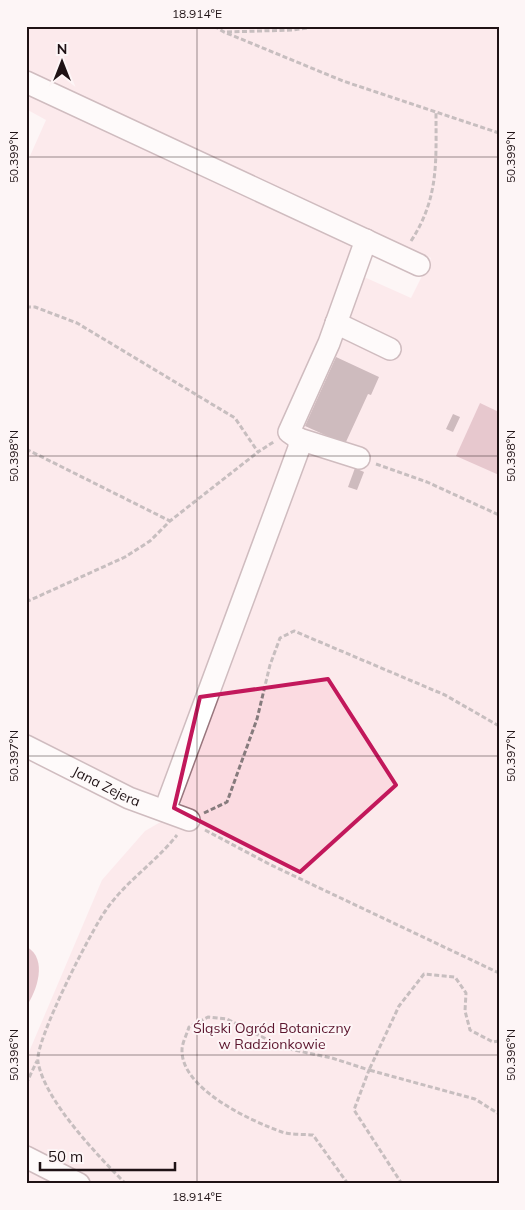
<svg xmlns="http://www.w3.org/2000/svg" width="525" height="1210" font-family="Mulish,sans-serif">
<rect width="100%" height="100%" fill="#fdf5f6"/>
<!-- green -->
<path fill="#fbdbe1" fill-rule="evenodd" d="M 26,26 L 499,26 L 499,1184 L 26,1184 L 26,1059 L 102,880 L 145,831 L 183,809 L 178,793 L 212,690 L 197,686 L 167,785 L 159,795 L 151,796 L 26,735 L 26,165 L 46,120 L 26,109 ZM 360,226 L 431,258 L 411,298 L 344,268 Z"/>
<!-- water -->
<g fill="#cc919e">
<polygon points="480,403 499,412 499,475 456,456"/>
<path d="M 27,947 C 48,959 37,991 26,1007 Z"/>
</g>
<!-- building -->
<g fill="#96737a">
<polygon points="336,357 379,377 371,395 368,394 345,444 305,426"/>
<polygon points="453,414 460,417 453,432 446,429"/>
<polygon points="355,468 364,472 357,490 348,487"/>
</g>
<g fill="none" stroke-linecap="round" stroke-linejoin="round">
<defs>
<g id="minor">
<polyline points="26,82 419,265"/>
<polyline points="336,323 390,349"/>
<polyline points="299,439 359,458"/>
<path id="s1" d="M 26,746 L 129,798 L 189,820"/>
<polyline points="165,810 299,448 299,439 289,432 329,343 366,240"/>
<polyline points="26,1157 79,1184"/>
</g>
</defs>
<!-- minor casing -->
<use href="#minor" stroke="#98767d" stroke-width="24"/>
<!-- path -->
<g stroke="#867b7d" stroke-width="3" stroke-dasharray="5 2.5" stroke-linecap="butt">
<polyline points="214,26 224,32 343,81 499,133"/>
<polyline points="227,32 293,30 320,26"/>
<path d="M 411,241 C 439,198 436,162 436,112"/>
<polyline points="26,307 35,307 77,323 235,418 258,452 275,441"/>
<polyline points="26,449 170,521"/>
<polyline points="376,464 427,482 499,515"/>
<polyline points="26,602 125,557 150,541 170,521 258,452"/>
<polyline points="204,813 227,802 257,719 270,665 280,638 294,631 445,695 499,726"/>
<polyline points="205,830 271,865 499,973"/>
<polyline points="499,1041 493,1042 470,1030 465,1011 466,993 455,977 424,974 399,1006 369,1070 475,1099 499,1114"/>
<polyline points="26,1084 37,1061"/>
<path d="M 126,1184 C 98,1156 45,1101 38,1062 C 34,1042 92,929 106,910 C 126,881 156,862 177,835"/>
<path d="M 348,1184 L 313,1135 C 303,1134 292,1135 282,1132 C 251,1121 181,1089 182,1050 C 182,1043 187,1034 189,1027 L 208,1017 L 227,1019 L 284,1048 L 332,1058 L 369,1070 L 354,1110 L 402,1184"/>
</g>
<!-- minor -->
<use href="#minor" stroke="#fff" stroke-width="21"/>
</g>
<!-- marked area -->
<path d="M0 0H525V1210H0ZM 328,679 L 396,785 L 300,872 L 174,808 L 200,697 Z" fill="#fdf5f6" fill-opacity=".55" fill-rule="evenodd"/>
<path fill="none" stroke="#c2185b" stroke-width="4" stroke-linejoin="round" d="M 328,679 L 396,785 L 300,872 L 174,808 L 200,697 Z"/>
<!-- ticks -->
<path fill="none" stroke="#1f1215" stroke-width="1" stroke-opacity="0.45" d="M 197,26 L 197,1184M 26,157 L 499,157M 26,456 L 499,456M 26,756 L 499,756M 26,1055 L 499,1055"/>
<g text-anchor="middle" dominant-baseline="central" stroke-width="4" stroke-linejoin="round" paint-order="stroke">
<!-- street labels -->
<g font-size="14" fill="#1f1215" stroke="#fdf5f6">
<text stroke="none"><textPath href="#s1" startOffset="90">Jana Zejera</textPath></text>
</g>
<!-- park labels -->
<g font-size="14" fill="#5b152d" stroke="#fdf5f6">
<text x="272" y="1028">Śląski Ogród Botaniczny<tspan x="272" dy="16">w Radzionkowie</tspan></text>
</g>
</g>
<!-- border -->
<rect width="525" height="1210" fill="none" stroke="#fdf5f6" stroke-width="55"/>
<!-- north arrow -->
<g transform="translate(62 62)" stroke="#fdf5f6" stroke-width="4" paint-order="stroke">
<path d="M0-4L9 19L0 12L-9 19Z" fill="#1f1215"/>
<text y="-8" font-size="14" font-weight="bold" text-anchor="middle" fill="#1f1215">N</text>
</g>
<!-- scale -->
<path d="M40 1162v8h135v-8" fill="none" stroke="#1f1215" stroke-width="2.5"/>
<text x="48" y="1162" font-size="15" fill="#1f1215" stroke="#fdf5f6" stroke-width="4" paint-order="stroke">50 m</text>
<rect x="28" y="28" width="470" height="1154" fill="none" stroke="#1f1215" stroke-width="2"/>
<g font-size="12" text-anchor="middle" fill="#1f1215">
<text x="197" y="18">18.914°E</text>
<text transform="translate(14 157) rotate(-90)" y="4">50.399°N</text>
<text transform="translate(511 157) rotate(-90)" y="4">50.399°N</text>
<text transform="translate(14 456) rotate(-90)" y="4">50.398°N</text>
<text transform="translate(511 456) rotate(-90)" y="4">50.398°N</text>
<text transform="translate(14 756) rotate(-90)" y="4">50.397°N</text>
<text transform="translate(511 756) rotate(-90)" y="4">50.397°N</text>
<text transform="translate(14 1055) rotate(-90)" y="4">50.396°N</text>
<text transform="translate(511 1055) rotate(-90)" y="4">50.396°N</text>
<text x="197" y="1201">18.914°E</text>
</g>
</svg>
